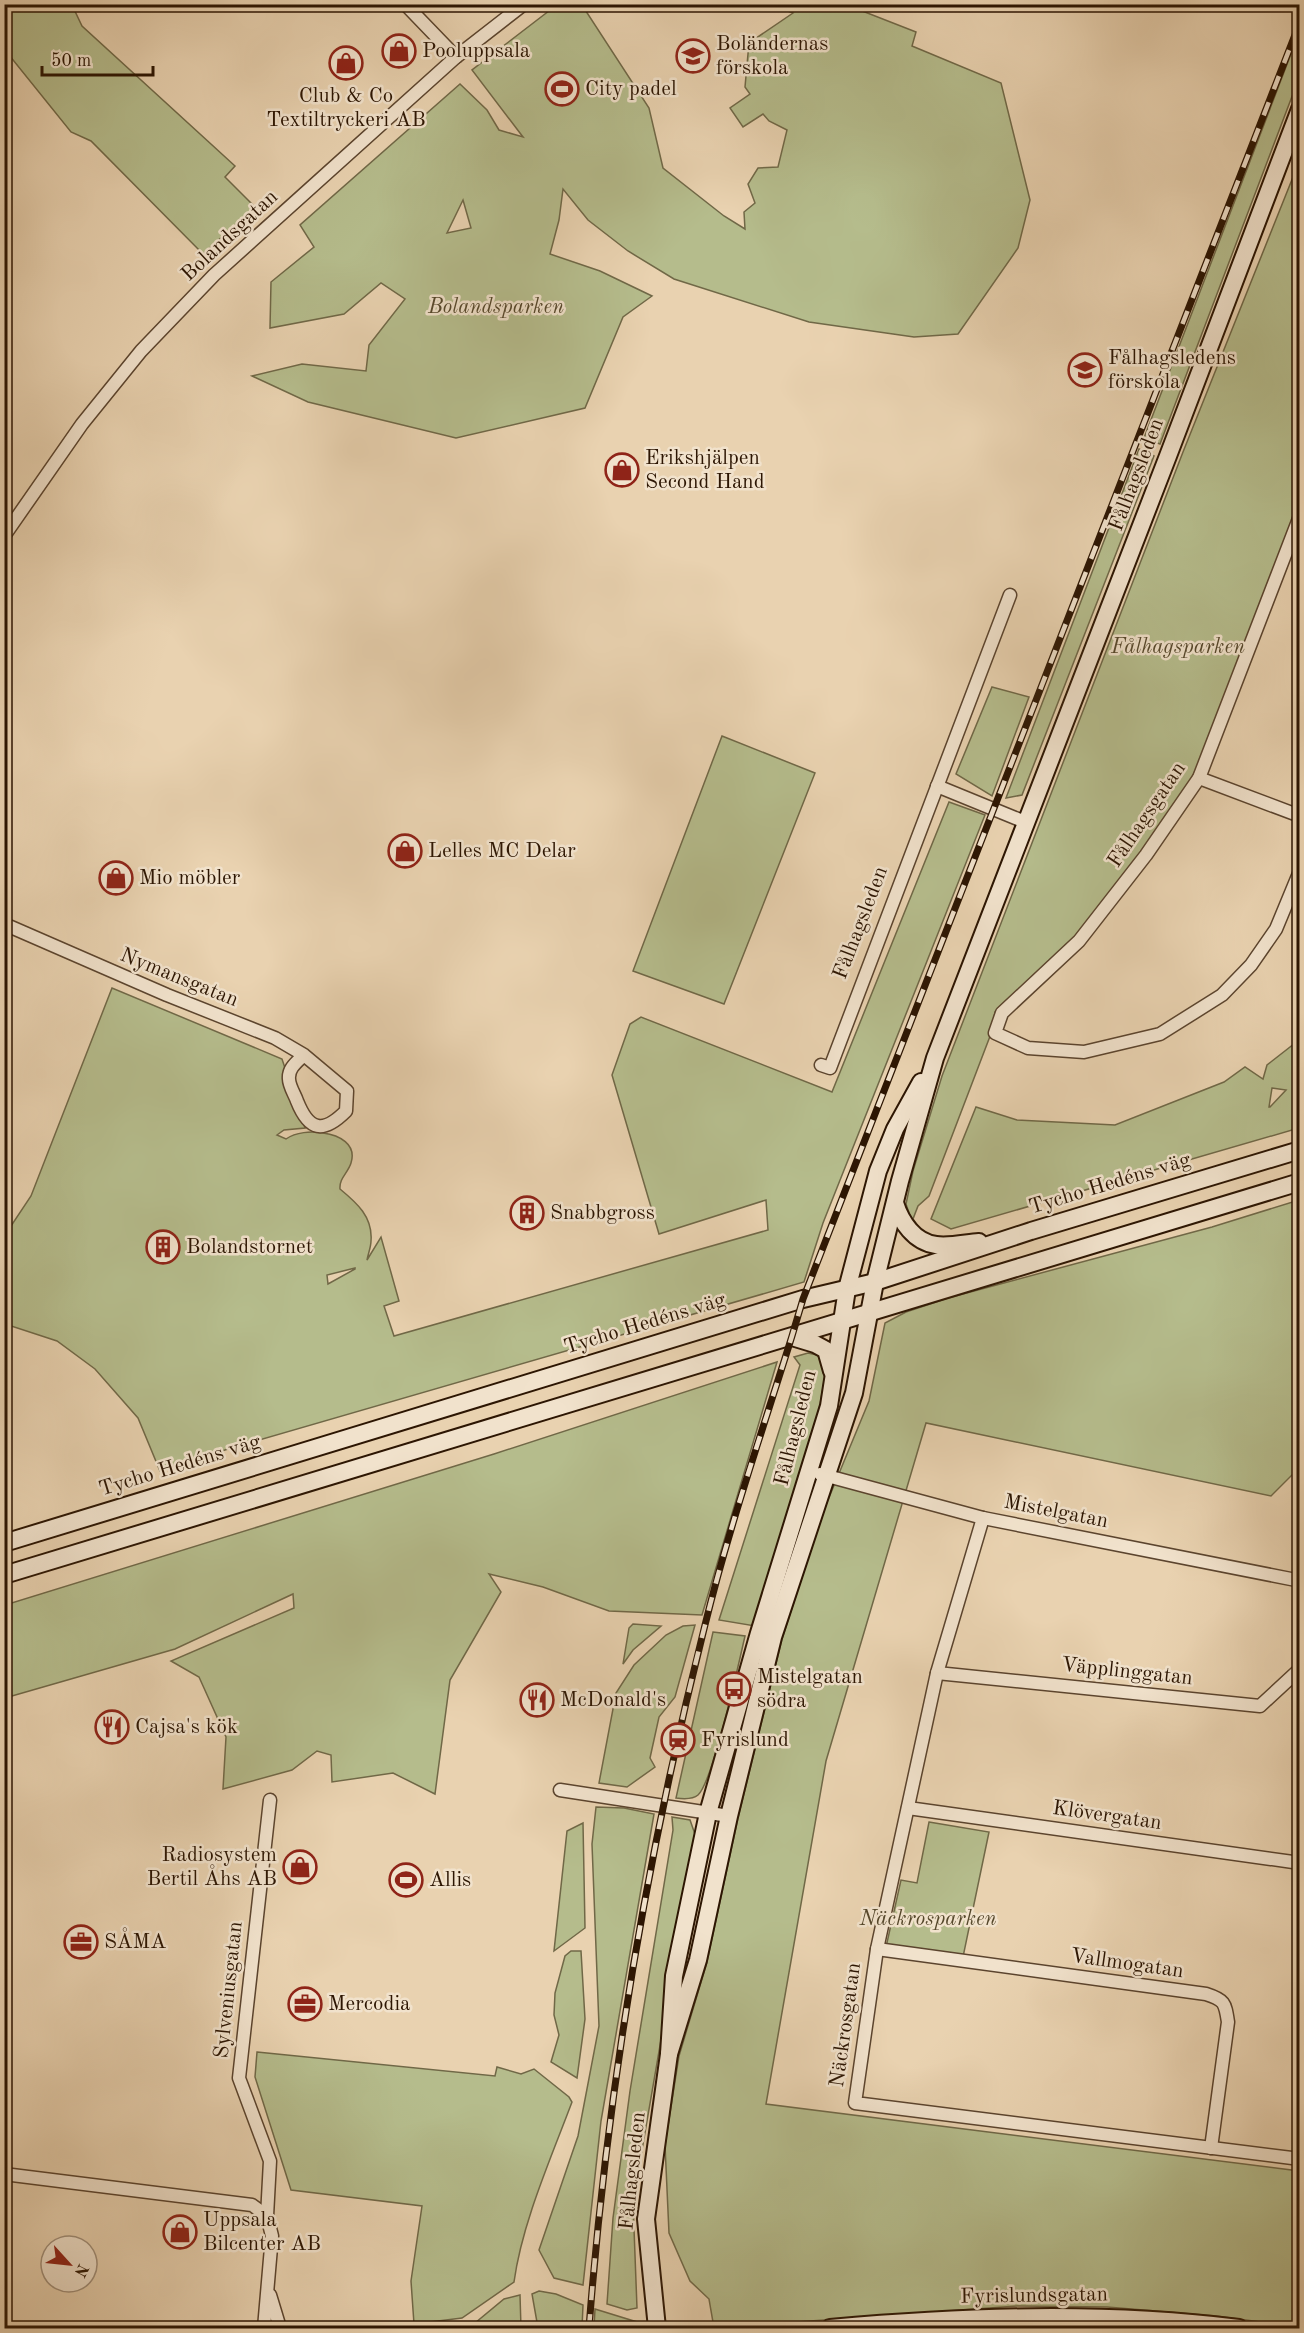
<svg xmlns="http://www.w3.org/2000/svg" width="1304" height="2333" font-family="'Old Standard TT',serif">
<rect width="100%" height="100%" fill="#e9d2b0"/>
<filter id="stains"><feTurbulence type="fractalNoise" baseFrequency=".00333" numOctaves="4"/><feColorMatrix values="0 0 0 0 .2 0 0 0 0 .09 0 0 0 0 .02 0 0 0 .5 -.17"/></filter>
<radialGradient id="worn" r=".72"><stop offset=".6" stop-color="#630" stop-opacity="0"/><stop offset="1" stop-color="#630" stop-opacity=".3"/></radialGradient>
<!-- green -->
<g fill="#b5bc8c" stroke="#706847" stroke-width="1.5" fill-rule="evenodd">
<path d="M 558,4 L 582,5 L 649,108 L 663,168 L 724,216 L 745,229 L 744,212 L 755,203 L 748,184 L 758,168 L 778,167 L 787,130 L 769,121 L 763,114 L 743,127 L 730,108 L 750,94 L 745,87 L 749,43 L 793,13 L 772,5 L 847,5 L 916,32 L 912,46 L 1001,83 L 1030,200 L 1018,248 L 958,334 L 914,337 L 809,322 L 674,279 L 628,251 L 588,220 L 563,189 L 559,220 L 550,254 L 600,271 L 652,296 L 623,317 L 585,408 L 456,438 L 308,402 L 252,376 L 302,364 L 366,371 L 369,345 L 405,299 L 381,283 L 344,314 L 270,328 L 271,282 L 314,247 L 300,225 L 460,84 L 487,110 L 499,130 L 523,137 L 472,70 ZM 463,200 L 471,228 L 447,233 Z"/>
<polygon points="4,5 72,5 82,26 235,166 225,177 255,207 203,254 91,141 71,132 5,50"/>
<polygon points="1299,33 1299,78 1160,444 1144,438"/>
<polygon points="1299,162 1299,516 1199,778 1079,941 1002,1013 995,1012 992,1031 929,1196 918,1206 913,1219 918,1226 914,1228 906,1204 913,1171 942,1076 1183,452"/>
<polygon points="1139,449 1154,456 1022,795 1006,798"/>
<polygon points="992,687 1029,697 992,796 956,774"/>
<polygon points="722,736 815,773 724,1004 633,971"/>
<path d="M 949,802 L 985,815 L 823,1223 L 804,1282 L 228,1449 L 160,1471 L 138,1418 L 95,1369 L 57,1341 L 5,1324 L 5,1235 L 31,1196 L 112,988 L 282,1059 L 305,1128 L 284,1130 L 277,1135 L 286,1139 C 296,1132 311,1131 323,1133 C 339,1135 357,1144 351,1163 C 348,1173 339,1178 340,1189 C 357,1203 373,1217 371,1241 C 371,1247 368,1254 367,1260 L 381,1237 L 399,1301 L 384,1306 L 394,1336 L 768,1230 L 766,1200 L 659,1234 L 612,1075 L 630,1024 L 641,1017 L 832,1092 ZM 355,1268 L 355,1269 L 328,1284 L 327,1275 Z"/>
<path d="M 1299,1040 L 1299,1128 L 951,1229 L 931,1219 L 976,1107 L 1017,1120 L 1115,1125 L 1224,1082 L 1245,1067 L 1263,1079 L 1267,1065 ZM 1272,1088 L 1286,1090 L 1270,1107 L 1269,1107 Z"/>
<polygon points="1299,1200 1299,1468 1271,1496 926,1423 826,1761 766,2104 1299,2171 1299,2327 1216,2316 1107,2307 1017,2306 714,2328 709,2299 690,2281 669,2233 665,2145 679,2056 707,1962 738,1818 782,1639 823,1512 869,1401 885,1323 906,1312 948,1298 1212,1227"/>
<polygon points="808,1353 817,1355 827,1365 818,1416 755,1626 719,1620 800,1365 794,1357"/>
<polygon points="777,1362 702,1615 609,1611 543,1587 489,1574 501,1592 450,1680 435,1794 393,1773 332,1782 331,1755 317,1751 292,1770 223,1789 226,1737 199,1677 171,1661 294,1608 293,1594 175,1649 5,1698 5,1605 494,1454"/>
<polygon points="633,1624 661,1626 633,1650 623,1664 629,1628"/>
<polygon points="695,1625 675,1697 659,1717 650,1758 655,1767 627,1787 599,1783 616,1693 634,1665 666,1635 683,1626"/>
<path d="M 713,1632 L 745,1636 C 739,1662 713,1782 698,1795 C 692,1800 683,1799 676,1798 Z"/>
<polygon points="596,1807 624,1808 654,1814 601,2121 583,2285 554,2278 539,2250 578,2136 599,2026 592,1844"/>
<polygon points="672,1817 690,1820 696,1837 633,2202 637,2308 627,2310 607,2304 613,2218 630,2091 673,1830"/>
<polygon points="929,1822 989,1832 963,1957 886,1947 901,1880 917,1883"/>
<polygon points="583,1823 585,1928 554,1951 567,1831"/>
<polygon points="571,1951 581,1951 585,2019 577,2078 551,2062 559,2035 554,2015 555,1993 565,1956"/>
<path d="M 257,2052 L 495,2076 L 497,2067 L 521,2074 L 534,2069 L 569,2097 L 572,2102 C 551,2158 522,2223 514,2282 L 462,2318 L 414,2324 L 411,2281 L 422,2206 L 291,2190 L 255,2077 Z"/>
<polygon points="539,2291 556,2294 583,2305 582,2328 538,2328 532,2294"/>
<polygon points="520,2295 521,2328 469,2328 504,2299"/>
<polygon points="595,2309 637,2322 632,2328 594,2328"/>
</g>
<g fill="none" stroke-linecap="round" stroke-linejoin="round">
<defs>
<g id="street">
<polyline points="405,4 456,57"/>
<polyline points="1300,516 1199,778 1146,855 1079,941 1002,1013 995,1033 1028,1048 1084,1052 1160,1034 1222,995 1251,965 1276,929 1300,871"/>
<polyline points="4,536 82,424 141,351 214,275 456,57 524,4"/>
<polyline points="1199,778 1300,816"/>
<polyline points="937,786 1025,822"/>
<path d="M 4,924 L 167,995 L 275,1038 L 304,1055 L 347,1091 L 346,1111 C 323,1134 309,1131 297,1101 C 295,1095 289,1086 289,1079 C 288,1068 297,1062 304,1055"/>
<polyline points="821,1065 830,1068 1010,595"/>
<polyline points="820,1474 983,1518 1296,1580 1300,1577"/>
<polyline points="983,1518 937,1673 877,1949 855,2103 1300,2159"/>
<polyline points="937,1673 1260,1706 1300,1669"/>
<polyline points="560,1790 729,1816"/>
<polyline points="908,1808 1300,1863"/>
<path d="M 877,1949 L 1206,1994 C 1225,2000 1225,2003 1228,2022 L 1211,2148"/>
<polyline points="4,2174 252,2205 267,2216 272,2236 264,2328"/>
<polyline points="267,2216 270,2161 239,2078 270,1800"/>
<polyline points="270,2295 280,2328"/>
</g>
<g id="secondary">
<path d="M 895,1203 C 901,1222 914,1242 936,1245 C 949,1247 966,1243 979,1242"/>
<polyline points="792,1337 815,1344 826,1350 832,1371"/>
<polyline points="4,1543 803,1299 875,1282 1031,1231 1300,1150"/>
<polyline points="4,1575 1300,1182"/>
<polyline points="669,2054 698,1960 729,1816 773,1637 854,1393 875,1282 900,1181 935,1058 1168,456 1300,109"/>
<polyline points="657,2328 646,2219 669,2054 674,1976 708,1813 759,1633 829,1406 847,1289 878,1171 895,1129 921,1082"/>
<path d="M 830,2328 C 966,2316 1103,2311 1239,2328"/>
</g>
</defs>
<!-- street casing -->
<use href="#street" stroke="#5b442e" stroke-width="15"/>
<!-- secondary casing -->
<use href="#secondary" stroke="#2c1502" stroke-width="20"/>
<!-- street -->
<use href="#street" stroke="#f1e2cc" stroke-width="12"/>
<!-- secondary -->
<use href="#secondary" stroke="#f1e2cc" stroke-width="16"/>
<defs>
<path id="rail" d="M 589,2328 C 607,2092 647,1855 705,1625 C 729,1527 762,1432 792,1336 L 803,1299 L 1300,22"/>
</defs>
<!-- rail casing -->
<use href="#rail" stroke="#2c1502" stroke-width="7"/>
<!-- rail -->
<use href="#rail" stroke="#f1e2cc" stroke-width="4.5" stroke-dasharray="14" stroke-linecap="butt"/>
</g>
<!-- icons -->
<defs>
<symbol id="shop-ring" viewBox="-11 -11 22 22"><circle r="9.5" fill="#f1e2cc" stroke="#8f2418" stroke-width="1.5"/><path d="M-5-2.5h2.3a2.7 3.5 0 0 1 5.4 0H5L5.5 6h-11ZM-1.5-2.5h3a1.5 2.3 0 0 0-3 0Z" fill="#8f2418"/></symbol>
<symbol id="school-ring" viewBox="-11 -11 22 22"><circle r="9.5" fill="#f1e2cc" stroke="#8f2418" stroke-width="1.5"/><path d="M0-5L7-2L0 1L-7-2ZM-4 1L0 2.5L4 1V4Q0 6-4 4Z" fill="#8f2418"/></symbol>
<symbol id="stadium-ring" viewBox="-11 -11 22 22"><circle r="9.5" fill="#f1e2cc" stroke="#8f2418" stroke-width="1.5"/><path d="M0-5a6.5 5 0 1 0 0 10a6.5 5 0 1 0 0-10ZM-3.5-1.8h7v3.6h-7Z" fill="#8f2418"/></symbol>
<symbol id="building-ring" viewBox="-11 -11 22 22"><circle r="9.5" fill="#f1e2cc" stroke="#8f2418" stroke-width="1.5"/><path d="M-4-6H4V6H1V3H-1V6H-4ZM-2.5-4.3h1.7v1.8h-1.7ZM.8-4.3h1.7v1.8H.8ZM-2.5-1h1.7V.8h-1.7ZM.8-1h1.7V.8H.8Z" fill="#8f2418"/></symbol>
<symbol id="bus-ring" viewBox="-11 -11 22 22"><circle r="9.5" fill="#f1e2cc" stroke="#8f2418" stroke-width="1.5"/><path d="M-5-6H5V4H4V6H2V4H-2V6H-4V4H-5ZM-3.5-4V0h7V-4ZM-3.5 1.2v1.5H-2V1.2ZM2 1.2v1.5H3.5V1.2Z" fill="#8f2418"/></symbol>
<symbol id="restaurant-ring" viewBox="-11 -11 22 22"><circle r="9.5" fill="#f1e2cc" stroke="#8f2418" stroke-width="1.5"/><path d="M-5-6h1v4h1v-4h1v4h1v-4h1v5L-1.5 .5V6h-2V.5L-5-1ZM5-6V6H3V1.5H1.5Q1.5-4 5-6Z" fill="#8f2418"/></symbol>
<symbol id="station-ring" viewBox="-11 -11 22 22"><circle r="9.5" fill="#f1e2cc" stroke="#8f2418" stroke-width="1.5"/><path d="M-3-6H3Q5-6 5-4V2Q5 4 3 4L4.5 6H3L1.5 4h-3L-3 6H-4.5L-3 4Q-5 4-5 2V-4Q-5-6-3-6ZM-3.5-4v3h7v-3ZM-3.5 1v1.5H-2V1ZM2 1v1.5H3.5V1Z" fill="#8f2418"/></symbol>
<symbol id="office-ring" viewBox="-11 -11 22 22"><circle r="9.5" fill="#f1e2cc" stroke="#8f2418" stroke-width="1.5"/><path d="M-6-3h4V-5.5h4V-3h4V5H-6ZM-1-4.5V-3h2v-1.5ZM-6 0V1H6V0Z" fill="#8f2418"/></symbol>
</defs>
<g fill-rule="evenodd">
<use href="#shop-ring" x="380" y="32" width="38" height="38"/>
<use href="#school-ring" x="674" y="37" width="38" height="38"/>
<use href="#shop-ring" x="327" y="44" width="38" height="38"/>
<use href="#stadium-ring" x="543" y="70" width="38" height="38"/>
<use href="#school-ring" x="1066" y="351" width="38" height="38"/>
<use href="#shop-ring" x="603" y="451" width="38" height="38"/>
<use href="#shop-ring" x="386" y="832" width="38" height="38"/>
<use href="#shop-ring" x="97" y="859" width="38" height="38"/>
<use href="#building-ring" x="508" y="1194" width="38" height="38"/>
<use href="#building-ring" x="144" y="1228" width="38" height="38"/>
<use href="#bus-ring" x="715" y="1670" width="38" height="38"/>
<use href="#restaurant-ring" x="518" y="1681" width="38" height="38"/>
<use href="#restaurant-ring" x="93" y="1708" width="38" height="38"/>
<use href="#station-ring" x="659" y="1721" width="38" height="38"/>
<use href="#shop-ring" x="281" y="1848" width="38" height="38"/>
<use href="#stadium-ring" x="387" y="1861" width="38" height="38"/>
<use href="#office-ring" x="62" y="1923" width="38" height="38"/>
<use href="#office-ring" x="286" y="1985" width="38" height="38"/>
<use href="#shop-ring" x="161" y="2213" width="38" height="38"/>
</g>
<g text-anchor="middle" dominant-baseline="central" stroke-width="5" stroke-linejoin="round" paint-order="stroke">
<!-- poi labels -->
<g font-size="21" fill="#2c1502" stroke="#f1e2cc" text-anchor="start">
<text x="716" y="44">Boländernas<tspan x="716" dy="24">förskola</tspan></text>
<text x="422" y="51">Pooluppsala</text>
<text x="585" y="89">City padel</text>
<text x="346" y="96" text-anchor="middle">Club &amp; Co<tspan x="346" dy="24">Textiltryckeri AB</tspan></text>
<text x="1108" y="358">Fålhagsledens<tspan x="1108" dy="24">förskola</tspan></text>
<text x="645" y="458">Erikshjälpen<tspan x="645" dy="24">Second Hand</tspan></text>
<text x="428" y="851">Lelles MC Delar</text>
<text x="139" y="878">Mio möbler</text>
<text x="550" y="1213">Snabbgross</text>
<text x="186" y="1247">Bolandstornet</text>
<text x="757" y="1677">Mistelgatan<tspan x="757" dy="24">södra</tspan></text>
<text x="560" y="1700">McDonald's</text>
<text x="135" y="1727">Cajsa's kök</text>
<text x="701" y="1740">Fyrislund</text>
<text x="277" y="1855" text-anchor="end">Radiosystem<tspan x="277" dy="24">Bertil Åhs AB</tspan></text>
<text x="429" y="1880">Allis</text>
<text x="104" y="1942">SÅMA</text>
<text x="328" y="2004">Mercodia</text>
<text x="203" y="2220">Uppsala<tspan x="203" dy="24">Bilcenter AB</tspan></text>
</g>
<!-- street labels -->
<g font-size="21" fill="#2c1502" stroke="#f1e2cc">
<text transform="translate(230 236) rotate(-43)">Bolandsgatan</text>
<text transform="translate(1137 475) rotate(-69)">Fålhagsleden</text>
<text transform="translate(1147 815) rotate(-56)">Fålhagsgatan</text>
<text transform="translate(861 923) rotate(-69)">Fålhagsleden</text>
<text transform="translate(179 978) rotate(22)">Nymansgatan</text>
<text transform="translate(1110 1184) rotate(-17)">Tycho Hedéns väg</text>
<text transform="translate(645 1324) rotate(-17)">Tycho Hedéns väg</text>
<text transform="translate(796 1428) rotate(-76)">Fålhagsleden</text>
<text transform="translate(180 1466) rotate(-17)">Tycho Hedéns väg</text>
<text transform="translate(1056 1512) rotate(11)">Mistelgatan</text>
<text transform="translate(1127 1672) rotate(6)">Väpplinggatan</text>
<text transform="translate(1107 1816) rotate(8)">Klövergatan</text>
<text transform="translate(1127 1964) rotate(8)">Vallmogatan</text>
<text transform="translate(229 1990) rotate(-84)">Sylveniusgatan</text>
<text transform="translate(846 2025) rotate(-82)">Näckrosgatan</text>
<text transform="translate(633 2171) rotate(-84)">Fålhagsleden</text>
<text transform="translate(1034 2296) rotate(-1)">Fyrislundsgatan</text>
</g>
<!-- park labels -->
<g font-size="21" font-style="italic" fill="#55472b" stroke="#f1e2cc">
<text x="496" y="307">Bolandsparken</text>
<text x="1178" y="647">Fålhagsparken</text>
<text x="928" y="1919">Näckrosparken</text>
</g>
</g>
<!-- margin -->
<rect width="1304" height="2333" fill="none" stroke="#e9d2b0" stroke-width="24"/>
<rect x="6" y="6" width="1292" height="2321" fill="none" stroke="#2c1502" stroke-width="3"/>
<rect x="12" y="12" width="1280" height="2309" fill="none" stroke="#2c1502" stroke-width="1.5"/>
<!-- north arrow -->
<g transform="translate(69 2264) rotate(117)"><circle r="28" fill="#f1e2cc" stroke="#a2907b" stroke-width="1.5"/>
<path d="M0-4.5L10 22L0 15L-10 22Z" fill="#8f2418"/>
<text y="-9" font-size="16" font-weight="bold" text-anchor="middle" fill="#2c1502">N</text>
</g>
<!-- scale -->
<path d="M42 66v9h111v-9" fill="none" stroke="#2c1502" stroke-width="3"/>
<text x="51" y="66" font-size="18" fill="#2c1502" stroke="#f1e2cc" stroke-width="4.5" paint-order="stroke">50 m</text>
<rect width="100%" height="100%" filter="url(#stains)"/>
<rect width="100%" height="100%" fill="url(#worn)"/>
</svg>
